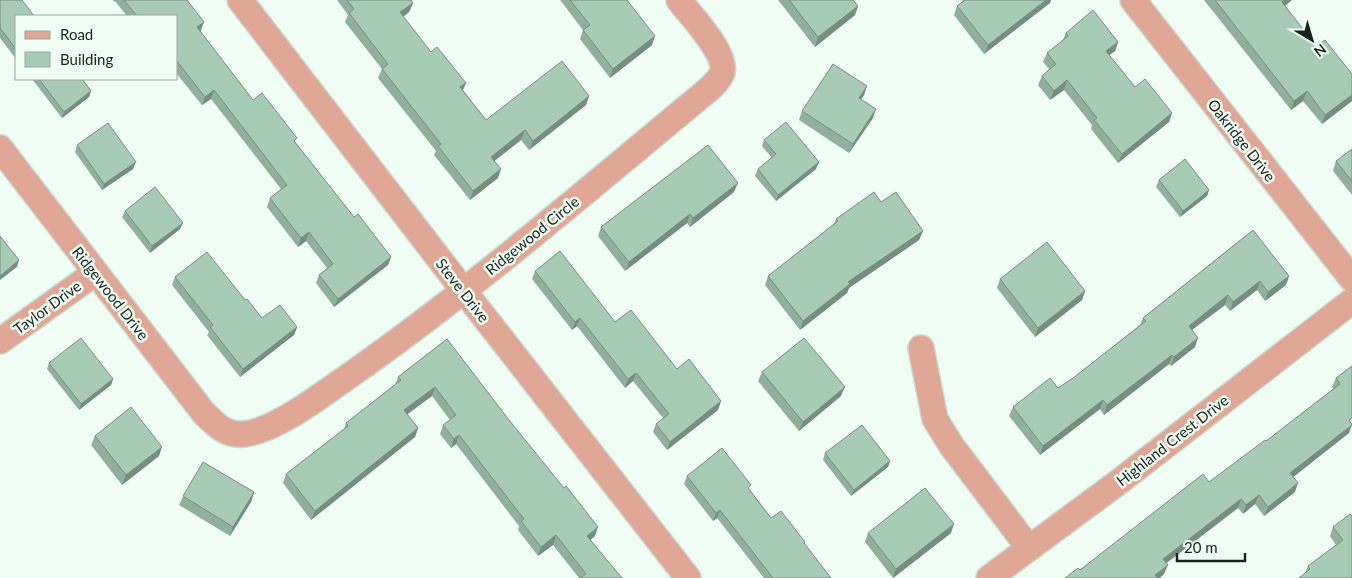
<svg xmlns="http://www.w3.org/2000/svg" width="1352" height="578" font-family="Lato,sans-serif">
<rect width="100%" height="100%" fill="#effdf4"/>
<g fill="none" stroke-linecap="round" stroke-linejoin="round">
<defs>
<g id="minor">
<polyline points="240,0 464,291 688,578"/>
<polyline points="1133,0 1352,279"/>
<path d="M 0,148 L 203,412 C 215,424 225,436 244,434 C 275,431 320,396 346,378 C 468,293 581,195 696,100 C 704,93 716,85 721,75 C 731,57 690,15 679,0"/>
<polyline points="0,341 95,273"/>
<polyline points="921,348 935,419 951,445 1029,548"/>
<polyline points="989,578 1120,481 1352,301"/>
</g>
</defs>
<!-- minor casing -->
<use href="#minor" stroke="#ccdad2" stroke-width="28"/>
<!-- minor -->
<use href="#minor" stroke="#e0a796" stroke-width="25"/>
</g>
<!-- wall -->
<g fill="#90af9d">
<polygon points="0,0 16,16 16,59 0,38"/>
<polygon points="113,0 187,0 201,30 200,31 253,100 296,143 354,217 391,257 388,265 334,307 316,283 319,275 327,268 306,241 298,247 267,207 270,198 281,189 211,99 202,105 176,73 176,16 127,16 115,1 114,2"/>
<polygon points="337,0 411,0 413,3 409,12 403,17 431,52 466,83 463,90 486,120 589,96 586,105 529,150 521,140 494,161 498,178 470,200 434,155 436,151 378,78 382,69 345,22 348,15"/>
<polygon points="560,0 627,0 652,45 610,78 580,39 583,30"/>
<polygon points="778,0 853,0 858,6 855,15 815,47"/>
<polygon points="962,0 1051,0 1050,3 984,54 954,15 957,6 963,1"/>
<polygon points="1204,0 1292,0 1285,6 1316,46 1352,74 1352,101 1322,124 1303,101 1291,110"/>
<polygon points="1066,33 1118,42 1115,51 1109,55 1135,87 1172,113 1169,122 1118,163 1091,129 1092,125 1064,90 1050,100 1038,85 1042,76 1049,69 1043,62 1047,53 1063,40"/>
<polygon points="32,79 82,79 91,91 89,97 62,118"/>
<polygon points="867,86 864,95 861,99 873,118 849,153 799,120 802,111"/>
<polygon points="764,140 816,169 776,201 755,176 758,169 772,158 762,146"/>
<polygon points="77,145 133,169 102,190 75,152"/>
<polygon points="1352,149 1352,195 1333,171 1336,161"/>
<polygon points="1159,180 1209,190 1207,196 1180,217 1156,187"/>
<polygon points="734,192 690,227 687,223 625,271 598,236 601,227"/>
<polygon points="881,202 923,231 919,240 849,288 847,293 800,330 765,285 768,276 834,224 836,219"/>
<polygon points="125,211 180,229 150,253 122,217"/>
<polygon points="1253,230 1289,276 1286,285 1265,301 1257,290 1230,311 1225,305 1192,330 1195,347 1171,366 1169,364 1104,415 1100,409 1040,455 1009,416 1013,407 1058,388 1073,378 1140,325 1143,318"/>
<polygon points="535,271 615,322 677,369 721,401 718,410 667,450 653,432 656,424 663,418 633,381 625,388 577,326 572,330 532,279"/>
<polygon points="175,277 245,300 262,318 297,327 294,335 240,377 207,335 209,332 172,285"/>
<polygon points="1000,279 1085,291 1082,300 1035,337 997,288"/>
<polygon points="447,339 595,536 590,540 622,578 579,578 553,545 538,556 518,530 519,526 456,444 451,448 440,434 443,425 450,420 432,396 407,414 418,428 415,437 311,520 283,483 286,474 344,429 346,423 395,385 398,377"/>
<polygon points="49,363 113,379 111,385 79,410 47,369"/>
<polygon points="1352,366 1349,433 1293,477 1295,492 1264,516 1255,504 1243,514 1238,508 1166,563 1164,574 1080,570 1209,482 1266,441 1333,389 1332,387 1336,378"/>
<polygon points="762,372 841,396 799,431 758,381"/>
<polygon points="95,436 159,456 122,485 91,445"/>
<polygon points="825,453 890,461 888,467 851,496 823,460"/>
<polygon points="687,476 750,490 771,518 805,542 804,544 831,578 764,578 717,518 713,521 684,484"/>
<polygon points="254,492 251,502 230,536 179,505 183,496"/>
<polygon points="1352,516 1352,578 1305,573 1308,566 1336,545 1330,536 1333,527"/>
<polygon points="868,533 951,533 893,578 865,542"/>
</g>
<!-- shaded-wall -->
<g fill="#768e7f">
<polygon points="1046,0 1051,0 1050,3 984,54 988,45"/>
<polygon points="1284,0 1292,0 1278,11 1282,2"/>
<polygon points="413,3 409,12 397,22 400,12"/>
<polygon points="858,6 855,15 815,47 818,37"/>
<polygon points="204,22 201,30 194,36 197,27"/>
<polygon points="655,36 652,45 610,78 613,69"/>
<polygon points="1118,42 1115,51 1103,60 1106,51"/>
<polygon points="1067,80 1064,90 1050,100 1054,91"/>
<polygon points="466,83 462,92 460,87"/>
<polygon points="867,86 864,95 856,107 859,98"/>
<polygon points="214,90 211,99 202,105 205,97"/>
<polygon points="91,91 89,97 62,118 64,112"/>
<polygon points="1307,91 1303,101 1291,110 1294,101"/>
<polygon points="1352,95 1352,101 1322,124 1325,115"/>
<polygon points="589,96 586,105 529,150 533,141"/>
<polygon points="876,109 873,118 849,153 853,144"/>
<polygon points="1172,113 1169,122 1118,163 1122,154"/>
<polygon points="525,130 521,140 488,166 491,157"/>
<polygon points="136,162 133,169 102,190 104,184"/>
<polygon points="819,162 816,169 776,201 778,195"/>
<polygon points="501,169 498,178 470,200 473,191"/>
<polygon points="738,183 734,192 690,227 693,218"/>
<polygon points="1209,190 1207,196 1180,217 1183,211"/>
<polygon points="690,214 687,223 625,271 629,262"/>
<polygon points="183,223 180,229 150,253 152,246"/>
<polygon points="923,231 919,240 849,288 847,293 800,330 803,321 848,282"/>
<polygon points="309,232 306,241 298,247 301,238"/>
<polygon points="391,257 388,265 334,307 338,299"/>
<polygon points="19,260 17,267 0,280 0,276"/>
<polygon points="1289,276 1286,285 1265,301 1268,292"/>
<polygon points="1260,281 1257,290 1230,311 1233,302"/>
<polygon points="1085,291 1082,300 1035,337 1038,328"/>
<polygon points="1228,295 1225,305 1185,335 1189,326"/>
<polygon points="580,318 577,326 572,330 575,322"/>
<polygon points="297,327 294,335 240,377 243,369"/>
<polygon points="1198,338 1195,347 1171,366 1174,357"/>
<polygon points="1172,355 1169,364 1104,415 1107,405"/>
<polygon points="636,373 633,381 625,388 628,379"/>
<polygon points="113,379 111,385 79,410 81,404"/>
<polygon points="435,387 432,396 401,419 404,410"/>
<polygon points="845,387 841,396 799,431 803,422"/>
<polygon points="1103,400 1100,409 1040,455 1043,446"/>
<polygon points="721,401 718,410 667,450 670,442"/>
<polygon points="1352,425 1349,433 1287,482 1290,473"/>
<polygon points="418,428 415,437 311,520 315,511"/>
<polygon points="459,435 456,444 451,448 454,439"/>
<polygon points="162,447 159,456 122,485 126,475"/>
<polygon points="890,461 888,467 851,496 854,490"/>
<polygon points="1298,483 1295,492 1264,516 1268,507"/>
<polygon points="254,492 251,502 230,536 233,527"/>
<polygon points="1259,495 1255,504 1243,514 1246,505"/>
<polygon points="1241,499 1238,508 1160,568 1163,559"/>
<polygon points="720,510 717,518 713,521 716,513"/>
<polygon points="954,524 951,533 893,578 896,569"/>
<polygon points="598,527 595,536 584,545 587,536"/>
<polygon points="556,535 553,545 538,556 541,547"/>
<polygon points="1168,565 1164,574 1160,578 1154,578 1155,575"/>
</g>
<!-- building -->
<g fill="#a8cbb6" stroke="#768e7f">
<polygon points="0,0 22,0 34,16 16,16 16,49 0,28"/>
<polygon points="124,0 187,0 204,22 197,27 253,100 262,93 297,138 294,141 354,217 358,214 391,257 338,299 319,275 333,264 309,232 301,238 270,198 287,185 214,90 205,97 176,60 176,16 137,16"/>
<polygon points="347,0 411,0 413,3 400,12 431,52 437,47 466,83 460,87 486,120 562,61 589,96 533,141 525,130 491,157 501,169 473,191 438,146 441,144 382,69 388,64 349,13 354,9"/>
<polygon points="570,0 627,0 655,36 613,69 583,30 590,25"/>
<polygon points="789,0 853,0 858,6 818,37"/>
<polygon points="965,0 1046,0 988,45 957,6"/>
<polygon points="1215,0 1284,0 1282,2 1316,46 1325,40 1352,74 1352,95 1325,115 1307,91 1294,101"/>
<polygon points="1093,10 1118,42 1106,51 1135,87 1145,79 1172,113 1122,154 1094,120 1097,118 1067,80 1054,91 1042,76 1056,64 1047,53 1068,36 1066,33"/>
<polygon points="833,64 867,86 859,98 876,109 853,144 802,111"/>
<polygon points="39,79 82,79 91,91 64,112"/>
<polygon points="786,122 819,162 778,195 758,169 776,154 764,140"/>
<polygon points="108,123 136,162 104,184 77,145"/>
<polygon points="708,145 738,183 693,218 690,214 629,262 601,227"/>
<polygon points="1352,149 1352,181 1336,161"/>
<polygon points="1185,159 1209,190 1183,211 1159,180"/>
<polygon points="155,187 183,223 152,246 125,211"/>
<polygon points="874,192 881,202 896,192 923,231 848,282 850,284 803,321 768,276 838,221 836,219"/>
<polygon points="1253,230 1289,276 1268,292 1260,281 1233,302 1228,295 1189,326 1198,338 1174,357 1172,355 1107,405 1103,400 1043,446 1013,407 1050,378 1058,388 1073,378 1146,321 1143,318"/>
<polygon points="0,236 19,260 0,276"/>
<polygon points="1047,242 1085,291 1038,328 1000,279"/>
<polygon points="560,251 615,322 631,310 677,369 689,359 721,401 670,442 656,424 669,414 636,373 628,379 580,318 575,322 535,271"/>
<polygon points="207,252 245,300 247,299 262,318 280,305 297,327 243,369 210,327 213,325 175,277"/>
<polygon points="81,338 113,379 81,404 49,363"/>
<polygon points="804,338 845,387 803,422 762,372"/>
<polygon points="447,339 509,420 564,488 566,486 598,527 587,536 622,578 580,578 586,574 556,535 541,547 521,521 524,519 459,435 454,439 443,425 456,415 435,387 404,410 418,428 315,511 286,474 348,426 346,423 401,380 398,377"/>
<polygon points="1352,366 1352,418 1349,420 1352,425 1290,473 1298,483 1268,507 1259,495 1246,505 1241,499 1163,559 1168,565 1155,575 1157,578 1065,578 1078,568 1080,570 1203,474 1209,482 1265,440 1266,441 1340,384 1336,378"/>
<polygon points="131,407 162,447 126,475 95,436"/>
<polygon points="862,425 890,461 854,490 825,453"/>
<polygon points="722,448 751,485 748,488 771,518 781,511 805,542 804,543 831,578 773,578 720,510 716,513 687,476"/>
<polygon points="203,462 254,492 233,527 183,496"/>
<polygon points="925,488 954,524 896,569 868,533"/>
<polygon points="1350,514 1352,516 1352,578 1299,578 1310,569 1308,566 1343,540 1333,527"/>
</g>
<g text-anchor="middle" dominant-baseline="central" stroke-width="5" stroke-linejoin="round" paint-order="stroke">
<!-- street labels -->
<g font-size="15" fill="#17241d" stroke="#effdf4">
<text transform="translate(1242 140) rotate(52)">Oakridge Drive</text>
<text transform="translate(532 235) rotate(-39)">Ridgewood Circle</text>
<text transform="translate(463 290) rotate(52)">Steve Drive</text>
<text transform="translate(111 293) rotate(52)">Ridgewood Drive</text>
<text transform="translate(47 307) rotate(-36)">Taylor Drive</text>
<text transform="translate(1172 440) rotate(-38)">Highland Crest Drive</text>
</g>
</g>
<!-- legend -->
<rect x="15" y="15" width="162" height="65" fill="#effdf4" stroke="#99a69e"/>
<rect x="25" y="31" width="25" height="8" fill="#e0a796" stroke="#99a69e"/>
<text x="60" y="40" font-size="15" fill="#17241d">Road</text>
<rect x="25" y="52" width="25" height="15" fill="#a8cbb6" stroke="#99a69e"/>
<text x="60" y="65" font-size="15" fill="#17241d">Building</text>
<!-- north arrow -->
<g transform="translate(1312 40) rotate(142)" stroke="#effdf4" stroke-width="4" paint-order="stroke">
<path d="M0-4L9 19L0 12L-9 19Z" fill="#17241d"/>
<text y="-8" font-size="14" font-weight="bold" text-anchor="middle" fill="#17241d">N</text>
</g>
<!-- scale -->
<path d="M1177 553v8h68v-8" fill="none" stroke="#17241d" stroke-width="2.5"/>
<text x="1184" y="553" font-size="15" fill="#17241d" stroke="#effdf4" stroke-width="4" paint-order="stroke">20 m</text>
</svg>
